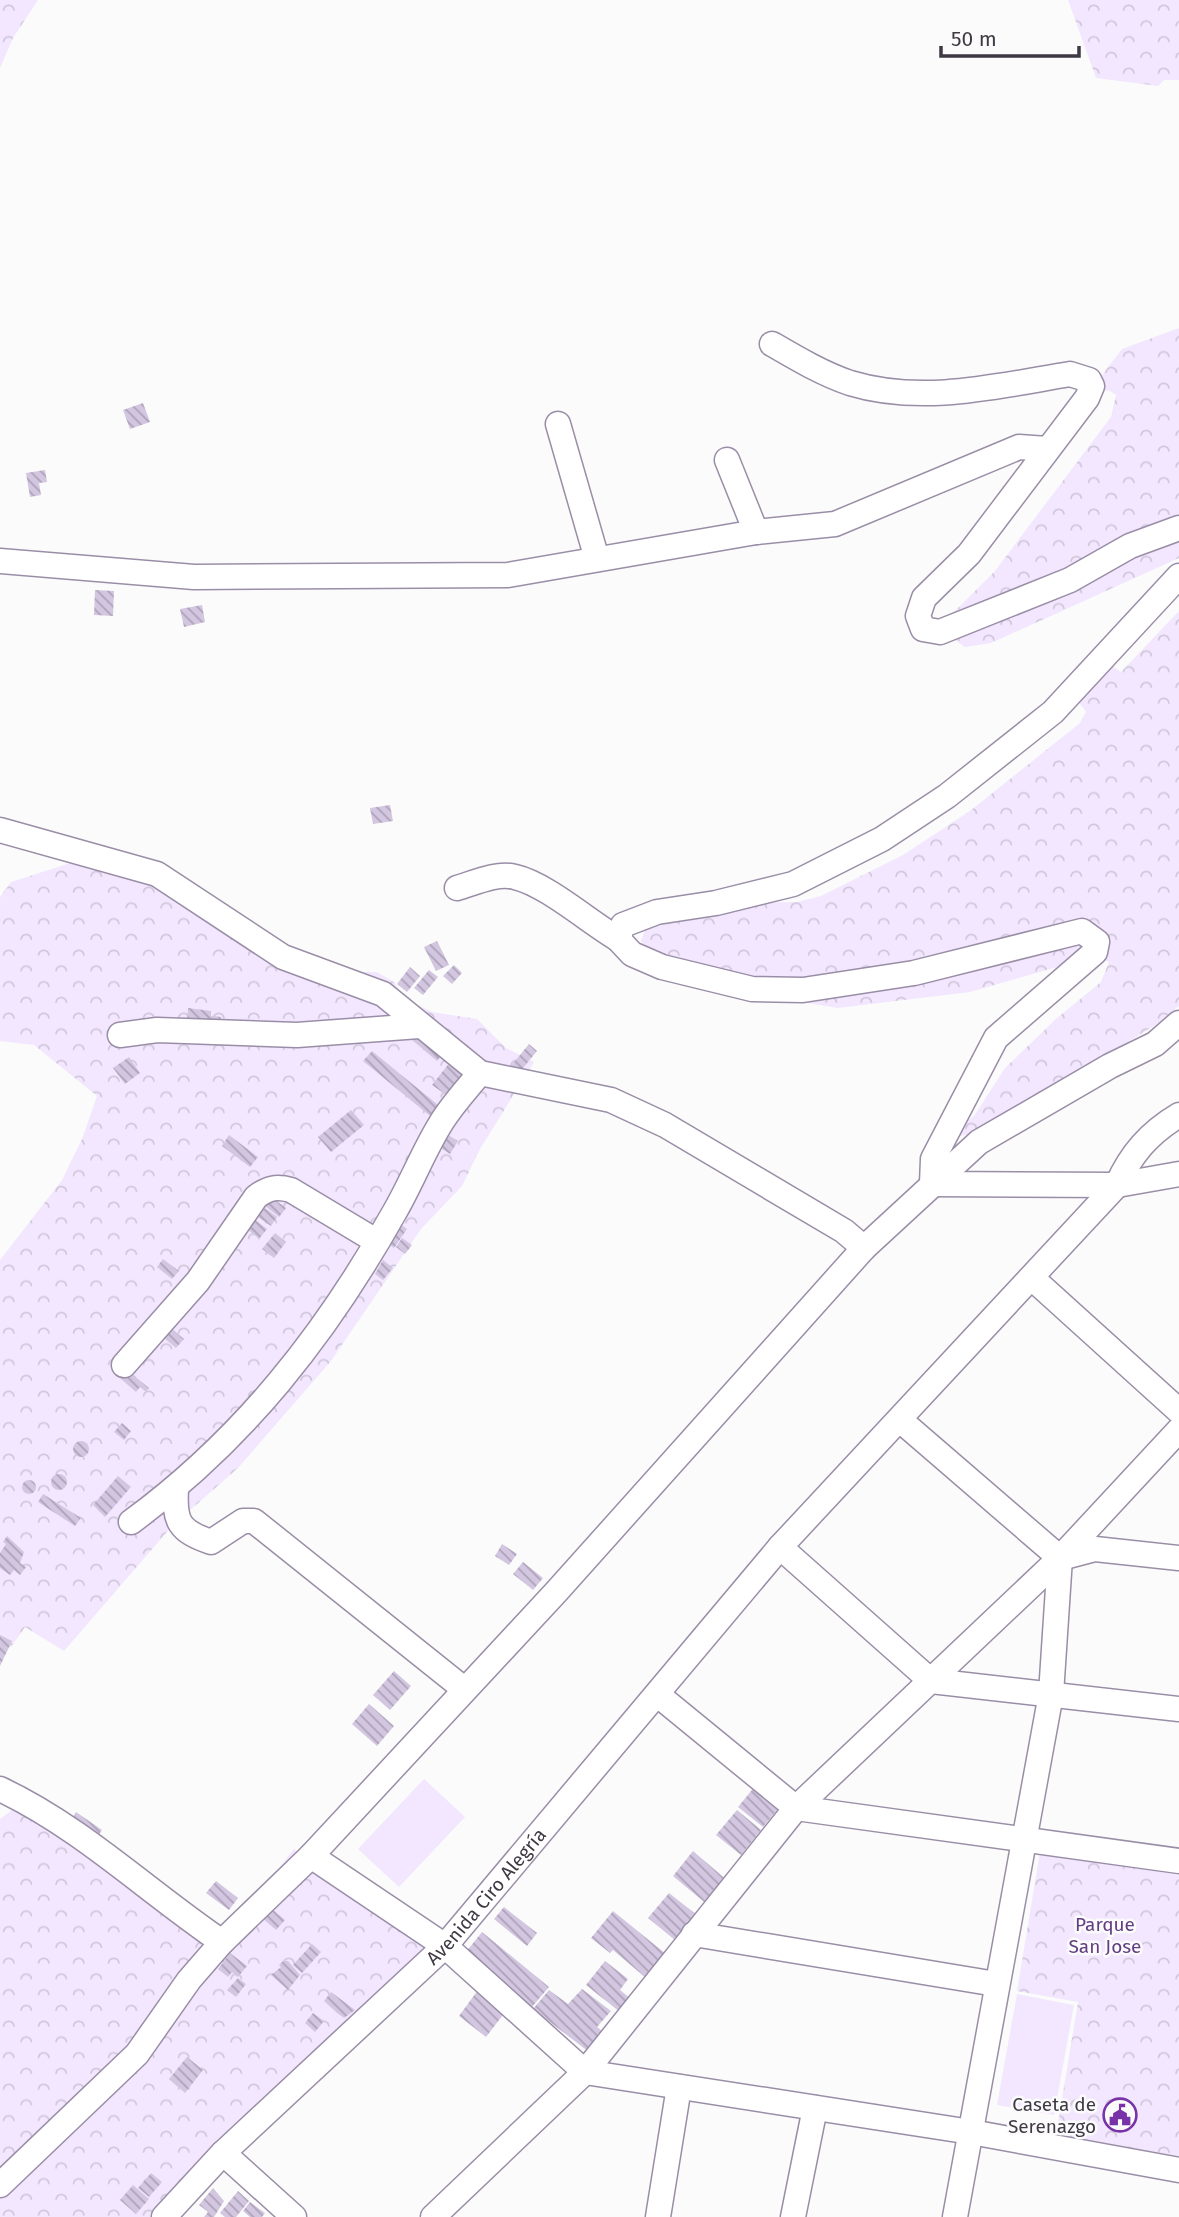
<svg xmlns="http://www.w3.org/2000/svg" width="1179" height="2217" font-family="'Fira Sans',sans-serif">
<defs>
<pattern id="forest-crowns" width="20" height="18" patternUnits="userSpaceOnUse" patternTransform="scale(1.75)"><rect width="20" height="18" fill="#f2e7fe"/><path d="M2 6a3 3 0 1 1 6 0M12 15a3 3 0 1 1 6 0" fill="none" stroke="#d1c7db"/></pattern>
<pattern id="building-back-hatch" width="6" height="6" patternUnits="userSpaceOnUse" patternTransform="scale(1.75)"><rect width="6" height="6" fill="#d3c6e1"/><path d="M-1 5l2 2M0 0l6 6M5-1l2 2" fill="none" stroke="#ada2b8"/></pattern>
</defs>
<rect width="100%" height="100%" fill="#fbfbfb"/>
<!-- forest -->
<g fill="url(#forest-crowns)">
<polygon points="0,0 38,0 13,38 0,68"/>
<polygon points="1068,0 1179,0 1179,80 1164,80 1158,86 1096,78"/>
<polygon points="1179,328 1179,558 991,643 965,647 948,635 945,621 995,571 1111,417 1116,395 1110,391 1092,388 1122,349"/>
<polygon points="1179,611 1179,1006 1154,1026 982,1131 943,1140 974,1116 1005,1068 1057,1018 1101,982 1109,962 1092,957 970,992 838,1008 740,992 648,951 641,941 648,921 753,903 797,902 821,896 903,855 970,811 1080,723 1086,712 1078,701 1108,663 1121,672"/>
<polygon points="86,858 133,865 233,922 338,972 377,972 394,982 404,998 432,1012 477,1019 506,1048 534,1062 480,1149 462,1186 421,1229 331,1361 238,1468 173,1525 64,1651 25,1627 11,1647 0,1645 0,1260 62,1180 82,1139 97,1096 34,1045 0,1041 0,897 11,882"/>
<polygon points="16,1807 154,1898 213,1952 294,1849 428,1950 164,2217 0,2217 0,1819"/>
<polygon points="1040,1852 1179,1875 1179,2156 1056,2135 1078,2002 1017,1991"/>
</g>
<!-- garden -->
<g fill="#f2e7fe">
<polygon points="424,1779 465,1817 399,1887 358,1849"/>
<polygon points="1017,1994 1074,2005 1054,2115 997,2105"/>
</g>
<!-- building -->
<g fill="url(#building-back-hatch)">
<polygon points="143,403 150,422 130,429 123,410"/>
<polygon points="45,470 47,482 39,483 41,495 30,497 26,473"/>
<polygon points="95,590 114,591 113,616 94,615"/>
<polygon points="202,605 205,622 184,627 180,609"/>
<polygon points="390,805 393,821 373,824 370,808"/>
<polygon points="437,941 449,965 436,971 424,947"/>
<polygon points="454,965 462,973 452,984 443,976"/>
<polygon points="410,967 420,976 407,992 397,984"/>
<polygon points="429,970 438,977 423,995 414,988"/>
<polygon points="188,1008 211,1011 211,1016 221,1017 220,1028 187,1024"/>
<polygon points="410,1028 442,1055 437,1061 405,1034"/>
<polygon points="529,1044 537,1051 519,1073 511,1066"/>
<polygon points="372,1051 443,1109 435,1120 363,1061"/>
<polygon points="129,1057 140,1073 125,1084 113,1068"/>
<polygon points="450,1062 466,1074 449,1097 432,1085"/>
<polygon points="351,1110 364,1125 331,1152 318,1137"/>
<polygon points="443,1132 458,1141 450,1154 436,1145"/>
<polygon points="229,1135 258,1157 250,1167 222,1146"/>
<polygon points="271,1197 286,1208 279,1217 265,1206"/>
<polygon points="265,1208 277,1217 271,1226 258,1217"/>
<polygon points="254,1219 267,1229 259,1239 247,1229"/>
<polygon points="396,1221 407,1229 394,1248 383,1240"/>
<polygon points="275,1233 286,1242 274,1258 262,1249"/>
<polygon points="402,1238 412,1245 405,1254 396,1247"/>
<polygon points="163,1259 179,1271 172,1279 157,1267"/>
<polygon points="383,1260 393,1268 383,1280 375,1274"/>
<polygon points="171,1328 184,1339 176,1348 163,1337"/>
<polygon points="128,1371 149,1388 146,1392 140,1387 136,1392 121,1379"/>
<polygon points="122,1423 131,1431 124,1440 114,1432"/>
<circle cx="81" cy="1449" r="8"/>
<circle cx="59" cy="1482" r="8"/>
<polygon points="118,1476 131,1487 105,1517 93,1505"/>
<circle cx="29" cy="1487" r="7"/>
<polygon points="43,1494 81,1518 75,1526 38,1502"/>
<polygon points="7,1536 24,1552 20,1563 26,1567 20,1575 14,1570 10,1575 0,1568 0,1553 6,1544 3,1542"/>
<polygon points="502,1544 517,1554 509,1565 495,1556"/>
<polygon points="523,1562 543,1578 533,1590 513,1574"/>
<polygon points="0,1635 12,1641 0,1666"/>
<polygon points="394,1671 411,1686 390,1710 373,1695"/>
<polygon points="369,1704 394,1726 377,1746 352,1724"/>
<polygon points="756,1785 781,1805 763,1827 738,1807"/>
<polygon points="737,1810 761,1830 741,1855 716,1835"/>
<polygon points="76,1812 102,1830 93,1843 68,1825"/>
<polygon points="693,1851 729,1882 709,1906 673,1876"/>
<polygon points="216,1881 238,1898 229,1910 206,1893"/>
<polygon points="669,1893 702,1919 681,1945 648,1918"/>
<polygon points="268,1906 285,1920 276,1930 260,1916"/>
<polygon points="504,1907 537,1933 527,1946 494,1919"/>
<polygon points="613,1911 666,1954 646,1978 613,1950 610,1953 591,1938"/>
<polygon points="482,1932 549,1987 532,2007 466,1952"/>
<polygon points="312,1944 321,1952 302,1973 293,1965"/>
<polygon points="230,1953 247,1966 238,1977 232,1972 228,1977 218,1969"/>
<polygon points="283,1961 288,1961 300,1975 288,1990 271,1975 281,1967 279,1965"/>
<polygon points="605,1961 628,1979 620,1990 631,1999 620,2012 586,1985"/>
<polygon points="238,1978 246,1984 236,1997 227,1990"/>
<polygon points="582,1989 611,2011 597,2027 604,2033 589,2052 533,2009 549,1990 568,2004"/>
<polygon points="478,1990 506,2011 486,2037 459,2016"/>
<polygon points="331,1992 355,2010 344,2018 336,2012 324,2001"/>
<polygon points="313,2013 324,2021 315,2032 305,2023"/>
<polygon points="187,2057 203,2070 185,2093 169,2079"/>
<polygon points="151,2173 162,2182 149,2197 138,2188"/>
<polygon points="133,2185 149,2199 136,2214 120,2200"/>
<polygon points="213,2188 224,2201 214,2217 204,2217 208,2212 199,2205"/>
<polygon points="238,2191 249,2201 236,2217 225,2217 220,2213"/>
<polygon points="250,2202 265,2213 262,2217 250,2217 243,2211"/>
</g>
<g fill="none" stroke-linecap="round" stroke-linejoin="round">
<defs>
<g id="minor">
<path d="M 772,344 C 796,358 823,374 850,383 C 922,405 998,386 1070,374 L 1089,380 L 1092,386 L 1087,398 L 969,554 L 924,598 L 918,616 L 923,629 L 940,632 L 1070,580 L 1130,546 L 1179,528"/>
<polyline points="558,424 597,559"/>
<polyline points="727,460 756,532"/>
<polyline points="0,561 194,577 508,575 756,532 835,524 1019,447 1047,449"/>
<polyline points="1179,576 1053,712 947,796 882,839 793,884 716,903 657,912 623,925 618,939 632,954 662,967 752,989 803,990 914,973 1082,931 1097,942 1095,952 996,1038 933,1159 932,1184 1117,1185 1179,1174"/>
<polyline points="0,830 157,874 283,957 383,994 480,1073 611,1100 665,1125 844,1231 864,1248"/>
<path d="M 457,888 C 474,883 497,872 515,877 C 546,884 589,922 618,939"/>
<polyline points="120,1035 157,1030 297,1035 419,1026"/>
<polyline points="1032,1278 1179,1411"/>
<path d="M 124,1365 L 198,1281 L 256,1197 C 268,1188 276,1186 291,1190 L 376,1241"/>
<polyline points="900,1420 1060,1558"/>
<path d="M 176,1489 C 174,1522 179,1531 211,1542 L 243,1521 L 254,1521 L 464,1689"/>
<path d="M 131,1522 C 244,1439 326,1334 394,1213 C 411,1184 423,1152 441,1123 C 452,1105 467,1089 480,1073"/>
<polyline points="780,1547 931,1681 1179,1709"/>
<polyline points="1061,1558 1095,1549 1179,1558"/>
<polyline points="658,1695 796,1808 1179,1861"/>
<path d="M 0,1789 C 81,1827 148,1892 222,1942"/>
<polyline points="311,1856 445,1946 585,2072 971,2132 1179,2170"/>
<polyline points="694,1934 996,1984"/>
<polyline points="223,2153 294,2217"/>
<polyline points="0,2185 137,2054 189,1980 222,1942 311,1856 557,1591 864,1248 979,1142 1110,1066 1155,1044 1179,1023"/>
<path id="s1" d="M 164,2217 L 223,2153 L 445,1946 L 780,1547 L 1117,1185 C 1131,1154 1149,1133 1179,1115"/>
<polyline points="433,2217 585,2072 796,1808 1060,1558 1179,1430"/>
<polyline points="658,2217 679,2087"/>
<polyline points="793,2217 815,2108"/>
<polyline points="955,2217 1051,1694 1060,1558"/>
</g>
</defs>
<!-- minor casing -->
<use href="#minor" stroke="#9a8ea7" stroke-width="27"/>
<!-- minor -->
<use href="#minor" stroke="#fff" stroke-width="24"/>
</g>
<!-- icons -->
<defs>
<symbol id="civic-ring" viewBox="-11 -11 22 22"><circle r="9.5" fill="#fbfbfb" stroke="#7733a7" stroke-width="1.5"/><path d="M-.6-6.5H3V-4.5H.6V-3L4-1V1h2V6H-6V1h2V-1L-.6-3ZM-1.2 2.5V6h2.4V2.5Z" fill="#7733a7"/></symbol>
</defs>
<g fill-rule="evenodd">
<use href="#civic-ring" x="1101" y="2096" width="38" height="38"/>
</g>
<g text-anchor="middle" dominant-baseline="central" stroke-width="5" stroke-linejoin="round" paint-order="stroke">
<!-- street labels -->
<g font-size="19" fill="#3f3944" stroke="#fbfbfb">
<text stroke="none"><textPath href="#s1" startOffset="455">Avenida Ciro Alegría</textPath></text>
</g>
<!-- park labels -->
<g font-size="19" fill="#633d82" stroke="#fbfbfb">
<text x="1105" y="1924">Parque<tspan x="1105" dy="22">San Jose</tspan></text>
</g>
<!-- poi labels -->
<g font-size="19" fill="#3f3944" stroke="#fbfbfb" text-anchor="end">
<text x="1096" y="2104">Caseta de<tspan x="1096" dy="22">Serenazgo</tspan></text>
</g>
</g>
<!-- scale -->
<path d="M941 46v10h138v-10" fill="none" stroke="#3f3944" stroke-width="3.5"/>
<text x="951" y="46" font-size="21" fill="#3f3944" stroke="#fbfbfb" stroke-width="5" paint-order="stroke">50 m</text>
</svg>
